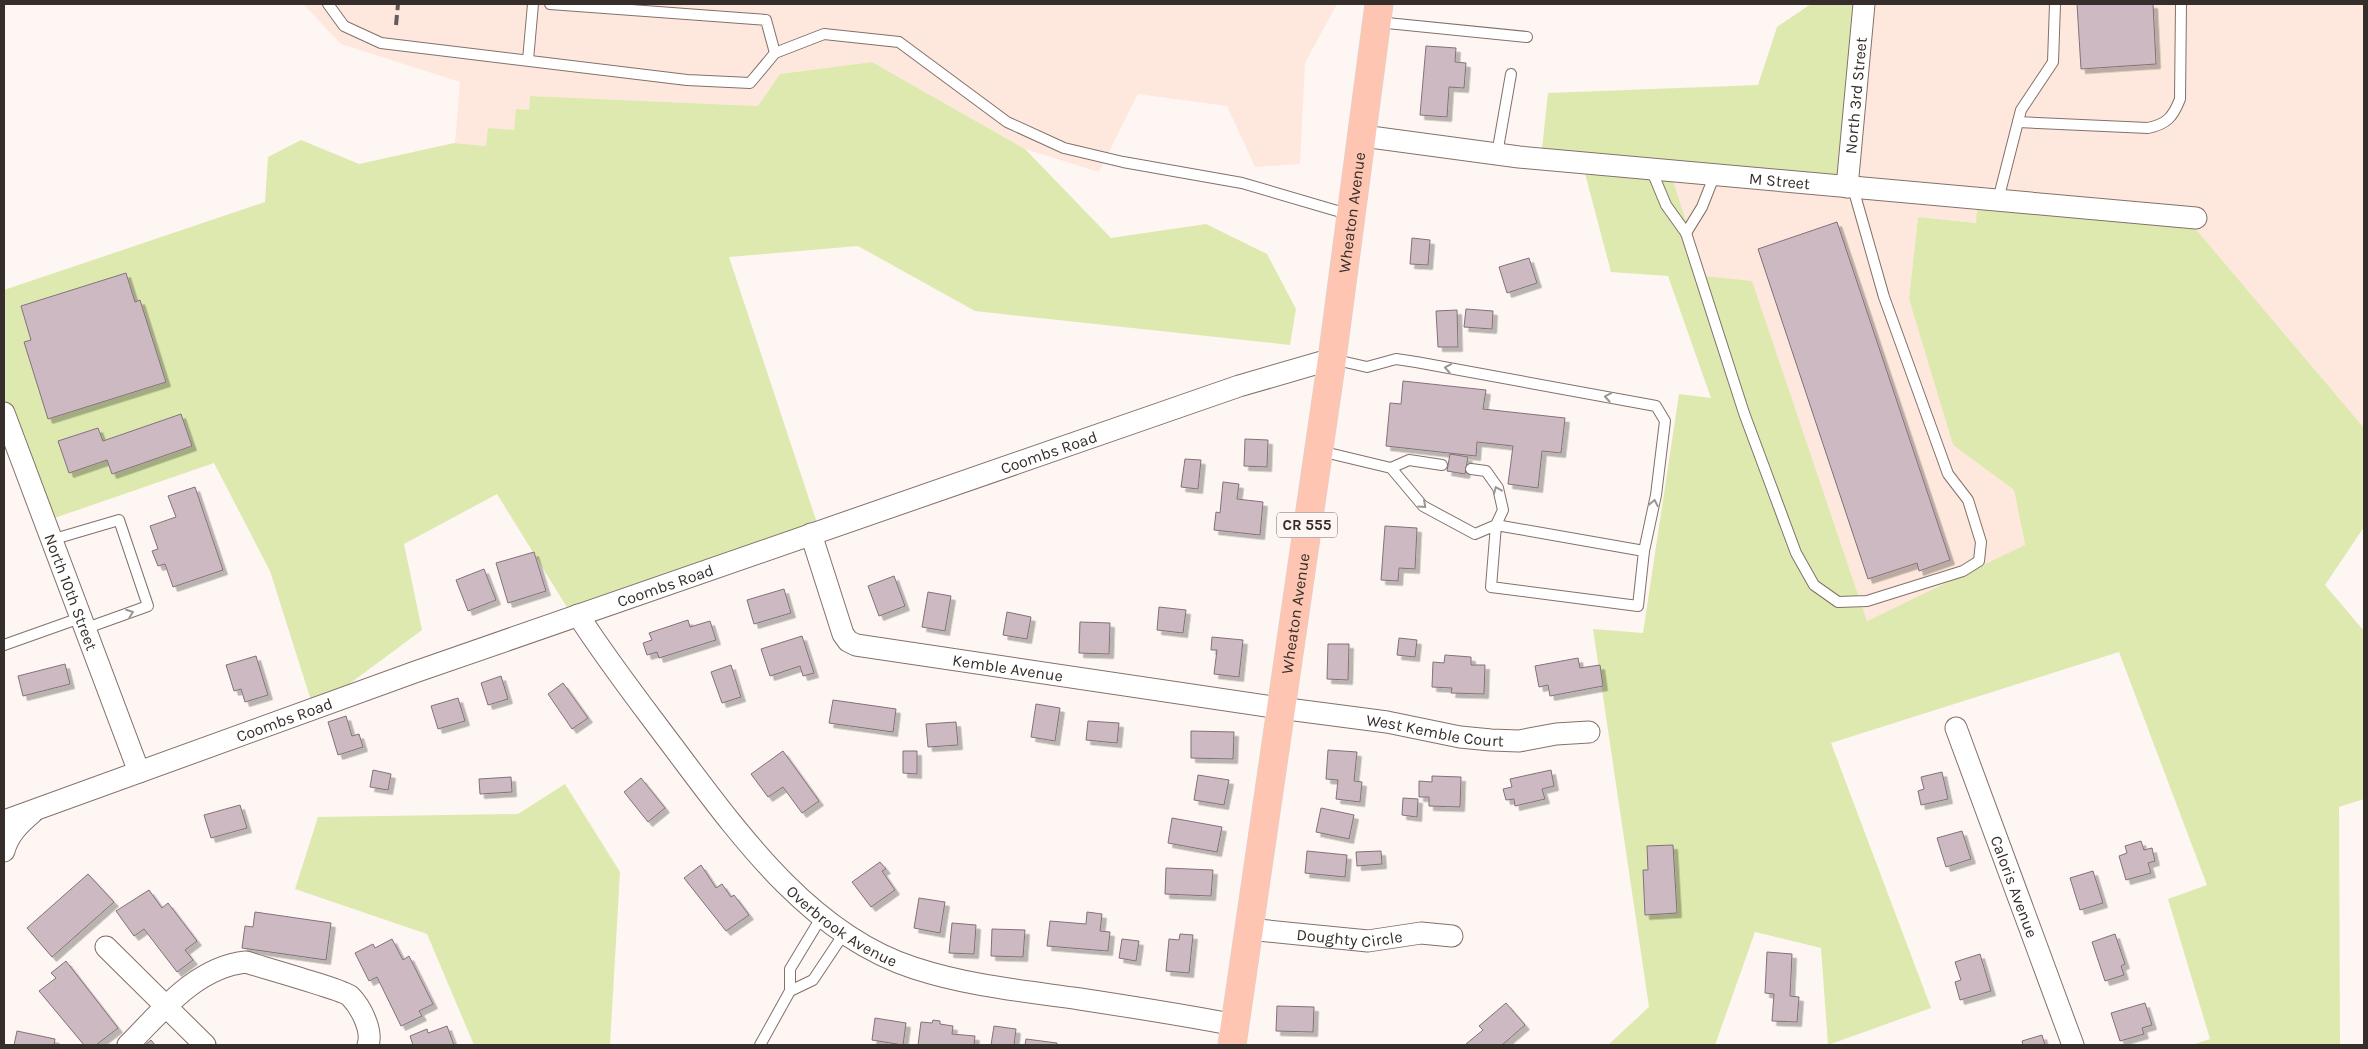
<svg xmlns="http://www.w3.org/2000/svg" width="2368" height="1049" font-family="Karla,sans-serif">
<defs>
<filter id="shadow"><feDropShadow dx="4.5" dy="4.5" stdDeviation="0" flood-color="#0004"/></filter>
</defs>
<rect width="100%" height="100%" fill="#fef6f2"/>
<!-- built -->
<g fill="#fee8dd">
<polygon points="303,4 1337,4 1305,63 1300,164 1255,167 1227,106 1138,94 1099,172 1025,149 872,62 780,74 759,106 530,96 529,110 514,130 486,146 455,143 460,82 341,44"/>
<polygon points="1858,4 2364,4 2364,428 2183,214 1978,200 1977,223 1918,217 1909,299 1953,445 2014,490 2025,546 1867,621 1752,282 1704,276 1669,171"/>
</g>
<!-- green -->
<g fill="#dee9b0">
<polygon points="1811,4 1858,4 1837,187 1670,172 1704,276 1752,281 1867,621 2025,545 2014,490 1953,445 1909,299 1918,217 1976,223 1978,199 2183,214 2364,428 2364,527 2325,585 2364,631 2364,799 2339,807 2340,1045 2192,1045 2210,1039 2168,899 2207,885 2119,652 1831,743 1931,1008 1828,1045 1821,948 1755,932 1715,1045 1608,1045 1649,1007 1593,629 1643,633 1679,394 1711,398 1668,276 1611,272 1582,162 1541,158 1548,93 1758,85 1777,27"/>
<polygon points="872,62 1025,149 1111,238 1206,224 1267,254 1296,309 1290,345 975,311 858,246 729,257 819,529 573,617 497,494 404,544 422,630 314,710 270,571 214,463 43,522 4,419 4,290 265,202 268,157 301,140 359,164 454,143 486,146 488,128 514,130 516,109 529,110 530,96 758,106 780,74"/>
<polygon points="565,784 620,872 610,1045 474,1045 427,934 295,889 318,817 518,814"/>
</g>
<!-- building -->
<g fill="#cdb9c2" stroke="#83717a" filter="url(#shadow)">
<polygon points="2077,4 2153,4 2156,64 2081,69"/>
<polygon points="1426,46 1456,48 1455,62 1466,63 1464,88 1449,87 1447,117 1420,115"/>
<polygon points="1837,222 1950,560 1919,571 1917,563 1868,579 1758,249"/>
<polygon points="1412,238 1430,240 1428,265 1410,264"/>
<polygon points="1529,258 1537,283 1507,293 1499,267"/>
<polygon points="126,273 135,302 140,300 166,382 48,419 24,342 31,340 21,306"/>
<polygon points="1466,309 1493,311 1492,329 1464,327"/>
<polygon points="1457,310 1458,347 1438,347 1436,311"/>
<polygon points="1403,381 1486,390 1483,409 1565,418 1561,453 1542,451 1538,488 1508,484 1513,446 1477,442 1476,456 1386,446 1390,403 1401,404"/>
<polygon points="181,414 192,446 112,474 107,460 69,473 58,441 98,428 103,441"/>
<polygon points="1245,439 1268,440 1267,467 1244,466"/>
<polygon points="1450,454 1468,457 1465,474 1447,471"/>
<polygon points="1185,459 1201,460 1198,489 1181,487"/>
<polygon points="1223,482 1239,484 1237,499 1263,502 1260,535 1214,530 1216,512 1220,513"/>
<polygon points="195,487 223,570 173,587 165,564 158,566 152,551 158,549 150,526 176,517 168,496"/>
<polygon points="1385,526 1417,528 1415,569 1399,568 1398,581 1381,580"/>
<polygon points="534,552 546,591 508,603 496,563"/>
<polygon points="484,569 496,600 468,611 456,580"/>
<polygon points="894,576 905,606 879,616 868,586"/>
<polygon points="784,589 791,613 754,624 747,600"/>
<polygon points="928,592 951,596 945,631 922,627"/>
<polygon points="1159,607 1186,610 1183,633 1157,630"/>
<polygon points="1007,612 1031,617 1027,639 1003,635"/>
<polygon points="688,620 690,627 710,621 716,640 659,658 657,652 647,655 643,643 652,640 649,633"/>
<polygon points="1080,622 1110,623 1109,654 1079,653"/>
<polygon points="802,636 814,673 803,676 800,666 770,676 761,649"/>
<polygon points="1212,637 1243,640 1239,677 1214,674 1217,650 1211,650"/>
<polygon points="1399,638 1417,640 1415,657 1397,655"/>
<polygon points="1328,644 1349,644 1348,680 1327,679"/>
<polygon points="1445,655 1471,657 1471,665 1485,665 1484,694 1451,693 1452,688 1432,687 1433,662 1444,663"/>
<polygon points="256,656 268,695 245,702 241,689 234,691 226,665"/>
<polygon points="1578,658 1580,668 1600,665 1603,686 1550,696 1548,685 1539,687 1535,666"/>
<polygon points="65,664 70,684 23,696 18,676"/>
<polygon points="731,665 741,697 722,703 711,672"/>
<polygon points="501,676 508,699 488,705 481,683"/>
<polygon points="563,683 588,718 572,729 548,694"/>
<polygon points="458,698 465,721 438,729 431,706"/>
<polygon points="833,700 896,709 893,732 829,723"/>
<polygon points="1036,704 1060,708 1055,741 1031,737"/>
<polygon points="346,716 352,736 359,734 363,747 338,755 328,722"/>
<polygon points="1088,721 1119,723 1117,743 1086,740"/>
<polygon points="956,722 958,745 928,747 926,724"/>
<polygon points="1191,731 1234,732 1233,759 1191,758"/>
<polygon points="1328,750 1357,752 1354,781 1362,782 1360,802 1336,799 1338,780 1326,779"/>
<polygon points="783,751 819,801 802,813 783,787 768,797 751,774"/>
<polygon points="903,751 917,751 917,774 903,773"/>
<polygon points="373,770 391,774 388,790 370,787"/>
<polygon points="1551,770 1554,786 1542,789 1545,799 1515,806 1514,799 1506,800 1503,789 1512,787 1510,779"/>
<polygon points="1942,772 1948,799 1921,805 1918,791 1924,789 1921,777"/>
<polygon points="1198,775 1229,780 1224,805 1194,800"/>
<polygon points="1432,776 1461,777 1460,807 1429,806 1429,797 1419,797 1419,781 1432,782"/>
<polygon points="511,777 512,792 480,794 479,779"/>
<polygon points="641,778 665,808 648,822 624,792"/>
<polygon points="1403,798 1418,799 1417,817 1402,815"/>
<polygon points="240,805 247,828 211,838 204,815"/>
<polygon points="1321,808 1354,815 1349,839 1316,832"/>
<polygon points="1172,818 1222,827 1217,852 1168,843"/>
<polygon points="1962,831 1971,859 1946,867 1937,838"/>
<polygon points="2141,841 2144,850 2152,848 2155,861 2148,863 2151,873 2126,880 2119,856 2127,853 2125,846"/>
<polygon points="1673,845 1677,913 1645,915 1643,870 1648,870 1647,846"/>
<polygon points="1307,851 1347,855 1345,877 1305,873"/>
<polygon points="1381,851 1382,864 1357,866 1356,852"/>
<polygon points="880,862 886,869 882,871 895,890 871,907 852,882"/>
<polygon points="701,865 716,888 722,884 731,897 734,895 749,915 726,931 684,878"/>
<polygon points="1166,868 1213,870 1211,896 1165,894"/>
<polygon points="2093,871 2103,903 2080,910 2070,878"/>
<polygon points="88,874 114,902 52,957 27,928"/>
<polygon points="149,890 162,908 168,903 197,941 185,950 193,960 177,972 144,929 134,936 116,911"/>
<polygon points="919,898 945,902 940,933 914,928"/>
<polygon points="255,912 331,923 326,960 242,948 245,926 253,927"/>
<polygon points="1087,912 1102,914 1100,931 1110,932 1108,951 1047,946 1050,921 1086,924"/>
<polygon points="952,923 976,925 974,954 949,953"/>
<polygon points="992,929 1025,930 1023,957 991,956"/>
<polygon points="1180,934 1193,935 1189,973 1166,971 1169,939 1179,940"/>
<polygon points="2115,934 2125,964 2121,966 2124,975 2105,981 2092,942"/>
<polygon points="392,939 403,960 409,956 433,1004 419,1011 422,1016 401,1026 377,977 369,981 355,953 373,944 375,948"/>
<polygon points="1122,939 1139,941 1136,961 1119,958"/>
<polygon points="1767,952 1792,954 1790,996 1799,997 1797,1022 1772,1021 1774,994 1765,993"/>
<polygon points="1980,954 1991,991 1960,1000 1955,982 1961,980 1955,962"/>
<polygon points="66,961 118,1028 96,1045 84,1045 39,991 56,978 51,973"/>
<polygon points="1506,1003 1525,1025 1502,1045 1468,1045 1466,1044 1483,1030 1479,1026"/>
<polygon points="2145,1003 2152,1025 2142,1028 2144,1034 2120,1041 2111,1013"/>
<polygon points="1277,1006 1314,1007 1313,1032 1276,1031"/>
<polygon points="875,1018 906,1023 903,1045 872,1040"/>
<polygon points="933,1020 940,1021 940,1024 953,1026 952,1034 975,1036 974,1045 918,1045 921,1022 932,1023"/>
<polygon points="447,1026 454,1045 413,1045 410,1036 427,1029 428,1033"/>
<polygon points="994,1026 1016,1029 1014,1045 991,1045"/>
<polygon points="17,1031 55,1039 54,1045 14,1045"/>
<polygon points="2042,1035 2045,1045 2023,1045 2022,1041"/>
<polygon points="1026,1039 1057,1043 1057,1045 1025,1045"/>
<polygon points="151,1040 155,1045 145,1045"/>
</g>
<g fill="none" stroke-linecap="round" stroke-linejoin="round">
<defs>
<g id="service">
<polyline points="328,4 344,26 381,43 687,80 750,83 775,53 824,34 899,42 1007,122 1064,148 1123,162 1242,183 1351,215"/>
<polyline points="550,4 766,20 775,53"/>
<polyline points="1377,22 1527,37"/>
<polyline points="528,60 533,4"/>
<path d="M 2018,122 L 2148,128 C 2167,124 2173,117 2180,99 L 2181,4"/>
<polyline points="1497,154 1511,74"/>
<polyline points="1651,169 1666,205 1686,233 1702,207 1715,174"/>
<polyline points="1998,200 2021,110 2053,62 2055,4"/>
<polyline points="1686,233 1744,413 1796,553 1814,585 1838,602 1867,601 1963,571 1979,561 1981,542 1968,500 1948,474 1884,297 1853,188"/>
<polyline points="1332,359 1367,367 1396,359 1416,362 1656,406 1665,421 1656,495 1644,551"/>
<polyline points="1320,451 1391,468 1423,506 1475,534 1496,525 1644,551 1638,606 1491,587 1496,525 1503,510 1498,488 1486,471 1471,469"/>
<polyline points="1391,468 1409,460 1442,465"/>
<polyline points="51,540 119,520 148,606 84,629"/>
<polyline points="4,645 80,618"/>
<polyline points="790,991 813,980 845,932"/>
<polyline points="760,1045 790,991 790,969 822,916"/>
</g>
<g id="minor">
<path id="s1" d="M 1363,136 L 1519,157 L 2196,218"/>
<path id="s2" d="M 1847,187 L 1864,4"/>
<path id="s3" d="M 4,413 L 139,772"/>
<path id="s4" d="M 811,534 L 843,634 L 848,641 L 856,645 L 1280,708 L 1387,722 L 1460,737 L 1491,740 L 1519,741 L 1556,734 L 1589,732"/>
<path id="s5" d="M 578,615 C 605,657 635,696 665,736 C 731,823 805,933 914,968 C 969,986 1024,991 1080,999 C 1132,1007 1184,1015 1235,1025"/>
<path id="s6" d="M 1956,728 L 2073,1045"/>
<path id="s7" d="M 4,821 L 415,672 L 1239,386 L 1332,359"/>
<path d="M 4,851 C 8,835 19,824 32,813"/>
<path id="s8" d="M 1248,929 L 1368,941 L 1421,933 L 1452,936"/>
<polyline points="106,947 205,1045"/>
<path d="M 128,1045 C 161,1012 196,967 246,962 C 261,967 343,990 350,996 C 361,1007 373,1031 368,1045"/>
</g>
<g id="primary">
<path id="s9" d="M 1232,1045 L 1332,359 L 1379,4"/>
</g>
</defs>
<!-- service casing -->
<use href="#service" stroke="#837169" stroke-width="12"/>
<!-- minor casing -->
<use href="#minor" stroke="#837169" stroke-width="23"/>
<!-- primary casing -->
<use href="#primary" stroke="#d7d5d4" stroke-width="29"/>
<!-- service -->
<use href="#service" stroke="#fff" stroke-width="10"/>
<!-- minor -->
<use href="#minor" stroke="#fff" stroke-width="21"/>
<!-- primary -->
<use href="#primary" stroke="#fdc5b2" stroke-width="28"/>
<!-- rail -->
<polyline stroke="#635c58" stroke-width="4" stroke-dasharray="10 5" stroke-linecap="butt" points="396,25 398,4"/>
</g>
<!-- one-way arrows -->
<defs><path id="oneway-chevron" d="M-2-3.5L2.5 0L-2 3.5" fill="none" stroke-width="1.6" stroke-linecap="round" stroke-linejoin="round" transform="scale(1.25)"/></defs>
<g stroke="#9a9694">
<use href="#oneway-chevron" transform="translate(1448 368) rotate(-170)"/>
<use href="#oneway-chevron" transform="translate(1608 397) rotate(-170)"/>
<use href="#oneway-chevron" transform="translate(1497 490) rotate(-113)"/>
<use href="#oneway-chevron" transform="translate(1654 503) rotate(-79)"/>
<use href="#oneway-chevron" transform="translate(1423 505) rotate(42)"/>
<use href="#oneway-chevron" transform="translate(130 613) rotate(-20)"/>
</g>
<g text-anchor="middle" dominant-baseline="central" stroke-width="4" stroke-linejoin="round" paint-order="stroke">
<!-- shield labels -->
<rect fill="#fef6f2" stroke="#716a66" stroke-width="1" x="1277" y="512.5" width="60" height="25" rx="4"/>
<g font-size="15" font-weight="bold" fill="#352e2a">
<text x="1307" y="525">CR 555</text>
</g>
<!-- street labels -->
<g font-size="16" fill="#352e2a" stroke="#fef6f2">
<text stroke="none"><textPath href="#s2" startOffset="92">North 3rd Street</textPath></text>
<text stroke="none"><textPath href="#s1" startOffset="419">M Street</textPath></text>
<text stroke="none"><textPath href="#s9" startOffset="841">Wheaton Avenue</textPath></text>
<text stroke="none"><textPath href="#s7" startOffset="1108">Coombs Road</textPath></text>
<text stroke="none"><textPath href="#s7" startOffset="702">Coombs Road</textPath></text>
<text stroke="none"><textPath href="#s3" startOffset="191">North 10th Street</textPath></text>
<text stroke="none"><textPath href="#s9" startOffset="436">Wheaton Avenue</textPath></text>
<text stroke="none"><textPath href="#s4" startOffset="276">Kemble Avenue</textPath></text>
<text stroke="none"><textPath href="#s7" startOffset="298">Coombs Road</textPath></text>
<text stroke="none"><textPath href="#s4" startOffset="708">West Kemble Court</textPath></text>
<text stroke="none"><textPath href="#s6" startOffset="169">Caloris Avenue</textPath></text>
<text stroke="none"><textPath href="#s5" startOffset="411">Overbrook Avenue</textPath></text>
<text stroke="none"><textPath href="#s8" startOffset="102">Doughty Circle</textPath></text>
</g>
</g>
<!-- border -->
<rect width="2368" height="1049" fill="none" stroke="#352e2a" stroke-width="10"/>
</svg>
